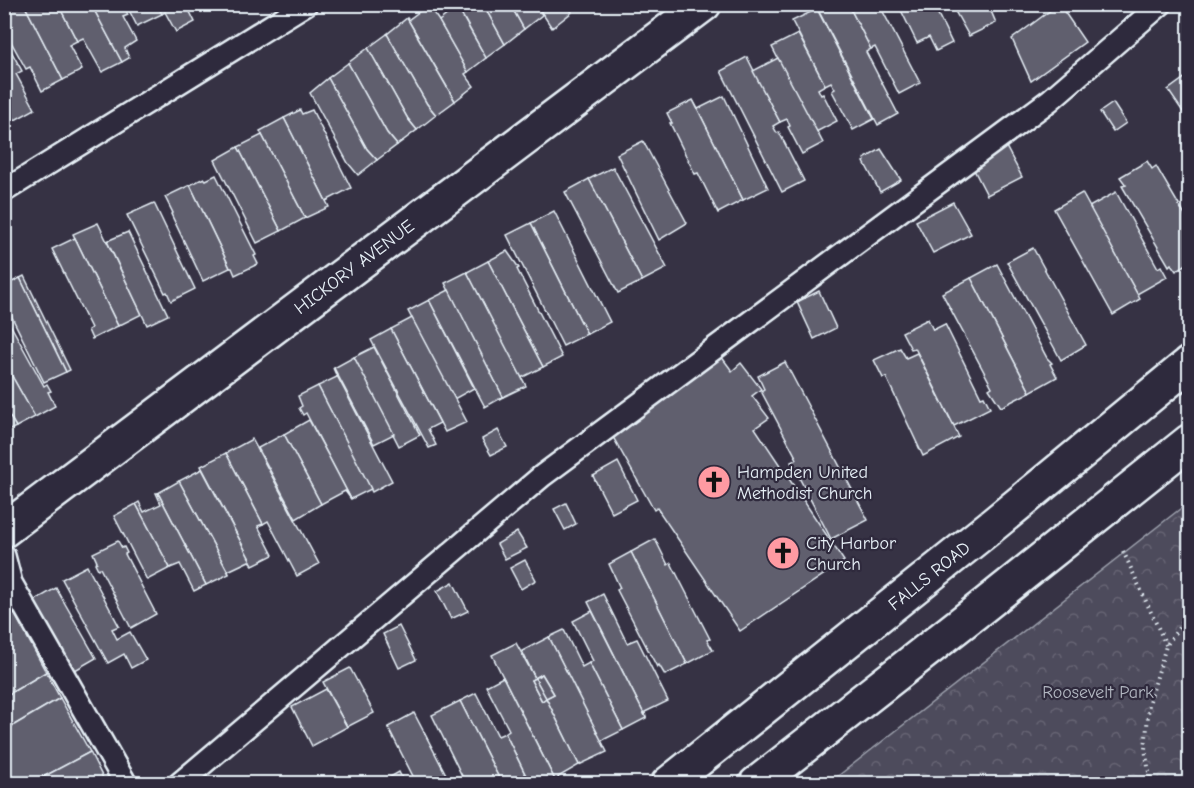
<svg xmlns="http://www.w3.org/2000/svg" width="1194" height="788" font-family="'Comic Neue',sans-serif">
<defs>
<pattern id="park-crowns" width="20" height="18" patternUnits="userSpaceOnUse" patternTransform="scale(1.5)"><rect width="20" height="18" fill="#4d4b5c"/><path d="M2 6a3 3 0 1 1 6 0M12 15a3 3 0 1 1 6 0" fill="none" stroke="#676574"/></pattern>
</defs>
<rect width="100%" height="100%" fill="#363244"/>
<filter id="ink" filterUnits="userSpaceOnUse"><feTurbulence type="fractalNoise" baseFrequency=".0167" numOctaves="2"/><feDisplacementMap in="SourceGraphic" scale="12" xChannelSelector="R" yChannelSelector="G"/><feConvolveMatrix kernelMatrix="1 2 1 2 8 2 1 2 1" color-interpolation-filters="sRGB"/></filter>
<g filter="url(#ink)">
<!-- park -->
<polygon fill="url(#park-crowns)" stroke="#9a9eaa" stroke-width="1.5" points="1189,502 1189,783 829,783"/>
<!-- building -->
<g fill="#605e6e" stroke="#e8f1f8" stroke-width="1.5">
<polygon points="4,4 24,4 63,80 42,91 30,67 26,69 4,29"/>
<polygon points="24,4 58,4 77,41 69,45 82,70 63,80"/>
<polygon points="58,4 91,4 122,62 102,72 83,38 77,41"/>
<polygon points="91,4 123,4 128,15 123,17 136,41 125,48 129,58 122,62"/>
<polygon points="126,4 157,4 162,14 137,26"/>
<polygon points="157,4 186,4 195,22 176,32 165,12 162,14"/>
<polygon points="456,4 483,4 505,44 486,58"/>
<polygon points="483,4 510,4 524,29 505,44"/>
<polygon points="510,4 536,4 542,15 524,29"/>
<polygon points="536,4 566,4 572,12 552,28"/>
<polygon points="815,4 848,4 871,49 866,52 898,114 878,125"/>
<polygon points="848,4 879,4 920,83 899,94 875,47 871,49"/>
<polygon points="898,4 933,4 952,43 936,51 929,37 917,43"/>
<polygon points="951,4 988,4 996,23 969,36"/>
<polygon points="1059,4 1085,42 1031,81 1012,39"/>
<polygon points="428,5 439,21 468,72 465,74 474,86 455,101 408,20"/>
<polygon points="457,7 486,58 468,72 439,21"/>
<polygon points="817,9 874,119 853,130 832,91 835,89 831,82 825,85 792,21"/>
<polygon points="407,18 455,101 436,115 427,104 387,34"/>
<polygon points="387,34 427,104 436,115 417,130 408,119 368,48"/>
<polygon points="798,34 825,85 818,89 821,95 823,94 837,121 816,132 772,47"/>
<polygon points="4,38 22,71 16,74 35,109 15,120 4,101"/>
<polygon points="368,48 408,119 417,130 397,145 387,133 348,63"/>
<polygon points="747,57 780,122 773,126 777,133 779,132 804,181 782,192 721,71"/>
<polygon points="778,58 823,143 802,154 788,127 790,126 787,119 780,122 753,71"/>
<polygon points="348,63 387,133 397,145 377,160 367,149 328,78"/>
<polygon points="1190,74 1190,122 1168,90"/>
<polygon points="328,78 367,149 377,160 358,175 348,163 310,93"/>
<polygon points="724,96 768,188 743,200 693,100 698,109"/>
<polygon points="693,100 743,200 718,213 698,173 695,174 670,123 672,123 667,113"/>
<polygon points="1113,103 1126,123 1113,132 1100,112"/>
<polygon points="300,110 302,114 312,110 351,188 326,201 284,118"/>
<polygon points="284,118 329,207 305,218 260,131"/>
<polygon points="262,135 305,218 281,231 238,147"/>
<polygon points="643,141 687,223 659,240 617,154"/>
<polygon points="1003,141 1022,177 987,195 972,166"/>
<polygon points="238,147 281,231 257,243 215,160"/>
<polygon points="881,149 901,180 880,192 864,162 865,161 864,159"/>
<polygon points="1147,161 1152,169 1156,166 1190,224 1190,262 1176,271 1171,264 1169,266 1122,186 1126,185 1120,177"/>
<polygon points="613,167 667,268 642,281 589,179"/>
<polygon points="216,175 256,255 254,256 258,264 235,275 232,268 230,268 190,185 204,178 206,180"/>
<polygon points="589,179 642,281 618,293 565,192"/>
<polygon points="190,185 230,268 203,281 171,214 173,213 165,197"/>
<polygon points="1116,192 1158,268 1161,266 1167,277 1137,294 1089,207"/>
<polygon points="1082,193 1140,299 1113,315 1054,209"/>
<polygon points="953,202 971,234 933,253 916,221"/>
<polygon points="154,203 195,289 171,301 167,292 165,293 127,215"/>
<polygon points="554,211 610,322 587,334 531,223"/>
<polygon points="98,223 142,314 118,326 73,234"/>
<polygon points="531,223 587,334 563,346 507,235"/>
<polygon points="128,232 168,315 147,325 107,241"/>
<polygon points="75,238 118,326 92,339 88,330 91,328 52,249"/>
<polygon points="1033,248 1086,345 1061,360 1007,262"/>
<polygon points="507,251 519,268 517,269 562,357 543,367 488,261"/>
<polygon points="488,261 543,367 521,378 467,272"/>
<polygon points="997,264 1047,358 1052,363 1050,364 1057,377 1030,392 971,278"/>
<polygon points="467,272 526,386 503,397 445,283"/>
<polygon points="24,276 70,370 66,372 20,278"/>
<polygon points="20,278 66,372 44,382 4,301 4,286"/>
<polygon points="971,278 1030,392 1001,407 989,389 992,387 942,293"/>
<polygon points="449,290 503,397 485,407 429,300"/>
<polygon points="819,291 836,328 814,339 797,302"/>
<polygon points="429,300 474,388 454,399 408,311"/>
<polygon points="4,313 44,386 47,384 51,391 48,392 55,406 35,417 4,362"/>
<polygon points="412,318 467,422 445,432 391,329"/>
<polygon points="928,319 933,330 945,324 981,397 984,396 990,408 954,426 915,348 911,349 902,332"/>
<polygon points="391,329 440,423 428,429 436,445 429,448 371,340"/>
<polygon points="374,347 420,435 399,446 354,357"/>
<polygon points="900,348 906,358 917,353 959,437 923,456 886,377 883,378 874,360"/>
<polygon points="718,352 732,371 741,363 761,389 752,396 769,418 755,428 844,561 740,631 657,508 654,510 613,437 618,434 616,431"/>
<polygon points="354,357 394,434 374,444 334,368"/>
<polygon points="4,362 35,417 16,427 4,407"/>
<polygon points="785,362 868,520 831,539 791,462 797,459 761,391 764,389 758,376"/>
<polygon points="333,368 392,481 372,492 318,386 337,377"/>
<polygon points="318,386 371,489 351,499 306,413 303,415 299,408 302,406 298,396"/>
<polygon points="4,407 16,427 4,433"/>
<polygon points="309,420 330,459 351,499 345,491 321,504 284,434"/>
<polygon points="498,430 507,447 491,455 482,439"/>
<polygon points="284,434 321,504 296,519 258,448"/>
<polygon points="252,439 319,564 297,576 268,521 263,524 226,453"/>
<polygon points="226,453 263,524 258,526 273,555 253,565 201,466"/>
<polygon points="618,462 637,500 612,513 593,476"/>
<polygon points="202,469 253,565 249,561 228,571 229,574 179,481"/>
<polygon points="179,481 229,574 206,585 158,493"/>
<polygon points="156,493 158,493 206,585 194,591 180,564 170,568 136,504 139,502 144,512 161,504"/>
<polygon points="566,503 576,524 565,530 554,509"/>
<polygon points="136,504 170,568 147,580 114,516"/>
<polygon points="517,532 527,548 505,559 497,544"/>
<polygon points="655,539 668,565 671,563 710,639 707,640 713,650 687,664 631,552"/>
<polygon points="118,541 122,548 124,547 127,553 125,554 156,614 131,628 100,568 98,569 95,563 97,562 93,553"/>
<polygon points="631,552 687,664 665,675 659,665 657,667 617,590 620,588 609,564"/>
<polygon points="525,560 536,580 521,589 510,568"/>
<polygon points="87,566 119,626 112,629 117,639 130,632 146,660 131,668 124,654 108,663 62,579"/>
<polygon points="453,582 468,611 451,619 437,591"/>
<polygon points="56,588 96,658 70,673 32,602"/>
<polygon points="603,594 627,643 637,639 668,701 645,712 646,718 588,602"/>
<polygon points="7,600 46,672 4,697 4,602"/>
<polygon points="592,611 646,718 623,730 589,663 593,661 573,621"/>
<polygon points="399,626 416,660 399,668 383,634"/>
<polygon points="564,630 582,667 589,663 623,730 601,741 549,637"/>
<polygon points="549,637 607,752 579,765 546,698 554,694 542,674 535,678 522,651"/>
<polygon points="516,643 535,678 531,680 542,701 546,698 579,765 558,777 560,784 557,784 492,655"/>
<polygon points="350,668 374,713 347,727 323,682"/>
<polygon points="46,672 60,698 4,731 4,697"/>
<polygon points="542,674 554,694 546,698 535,678"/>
<polygon points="503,677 557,784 530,784 505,733 509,730 486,686"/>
<polygon points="535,678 546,698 542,701 531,680"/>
<polygon points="326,689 347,727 312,746 292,707"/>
<polygon points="476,693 498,736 505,733 530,784 502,784 460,701"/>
<polygon points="60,698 90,752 30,784 4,784 4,731"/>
<polygon points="460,701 502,784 466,784 432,715"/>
<polygon points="414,713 451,784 417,784 388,727"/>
<polygon points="90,752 106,784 30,784"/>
<polygon points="399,772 405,784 378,784"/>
</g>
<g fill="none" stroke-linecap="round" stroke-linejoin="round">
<defs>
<g id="service">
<polyline points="4,191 306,4"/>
<polyline points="4,556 11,583 126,784"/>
<polyline points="179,784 542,476 1050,100 1161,4"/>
</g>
<g id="minor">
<path id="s1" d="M 4,530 L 704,4"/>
</g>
<g id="secondary">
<path id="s2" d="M 668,784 L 994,524 L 1190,363"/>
<polyline points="756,784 986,604 1190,441"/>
</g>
</defs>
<!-- service casing -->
<use href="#service" stroke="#e8f1f8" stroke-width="26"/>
<!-- minor casing -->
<use href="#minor" stroke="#e8f1f8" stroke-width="38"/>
<!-- secondary casing -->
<use href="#secondary" stroke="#e8f1f8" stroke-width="38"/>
<!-- path -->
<g stroke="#e8f1f8" stroke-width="4" stroke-dasharray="1.5 4.5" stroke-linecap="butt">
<polyline points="1123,551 1166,645"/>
<polyline points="1151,784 1145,749 1149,704 1166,646 1190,612"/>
</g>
<!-- service -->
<use href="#service" stroke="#2f2a3d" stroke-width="21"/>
<!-- minor -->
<use href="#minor" stroke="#2f2a3d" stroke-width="33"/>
<!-- secondary -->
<use href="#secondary" stroke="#2f2a3d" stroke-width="33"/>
</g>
</g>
<!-- icons -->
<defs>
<symbol id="church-disc" viewBox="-11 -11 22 22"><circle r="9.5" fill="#ff9aa2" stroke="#2f2a3d"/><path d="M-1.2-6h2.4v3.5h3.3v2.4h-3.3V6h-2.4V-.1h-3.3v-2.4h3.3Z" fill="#111"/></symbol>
</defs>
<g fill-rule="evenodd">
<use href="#church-disc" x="695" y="463" width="38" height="38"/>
<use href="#church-disc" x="764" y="534" width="38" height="38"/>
</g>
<g text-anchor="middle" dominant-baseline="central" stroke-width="4.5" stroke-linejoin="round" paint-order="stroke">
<!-- street labels -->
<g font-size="18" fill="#e8f1f8" stroke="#2f2a3d">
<text stroke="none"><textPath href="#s1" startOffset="438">HICKORY AVENUE</textPath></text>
<text stroke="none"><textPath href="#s2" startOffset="334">FALLS ROAD</textPath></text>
</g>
<!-- poi labels -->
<g font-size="18" fill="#e8f1f8" stroke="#2f2a3d" text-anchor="start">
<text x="737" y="472">Hampden United<tspan x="737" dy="21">Methodist Church</tspan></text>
<text x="806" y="543">City Harbor<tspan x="806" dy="21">Church</tspan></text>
</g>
<!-- park labels -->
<g font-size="18" fill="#b2b7c1" stroke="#2f2a3d">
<text x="1098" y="692">Roosevelt Park</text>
</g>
</g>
<!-- margin -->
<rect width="1194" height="788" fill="none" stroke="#2f2a3d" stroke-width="24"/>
<rect x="12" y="12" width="1170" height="764" fill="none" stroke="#e8f1f8" stroke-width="2" filter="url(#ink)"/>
</svg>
